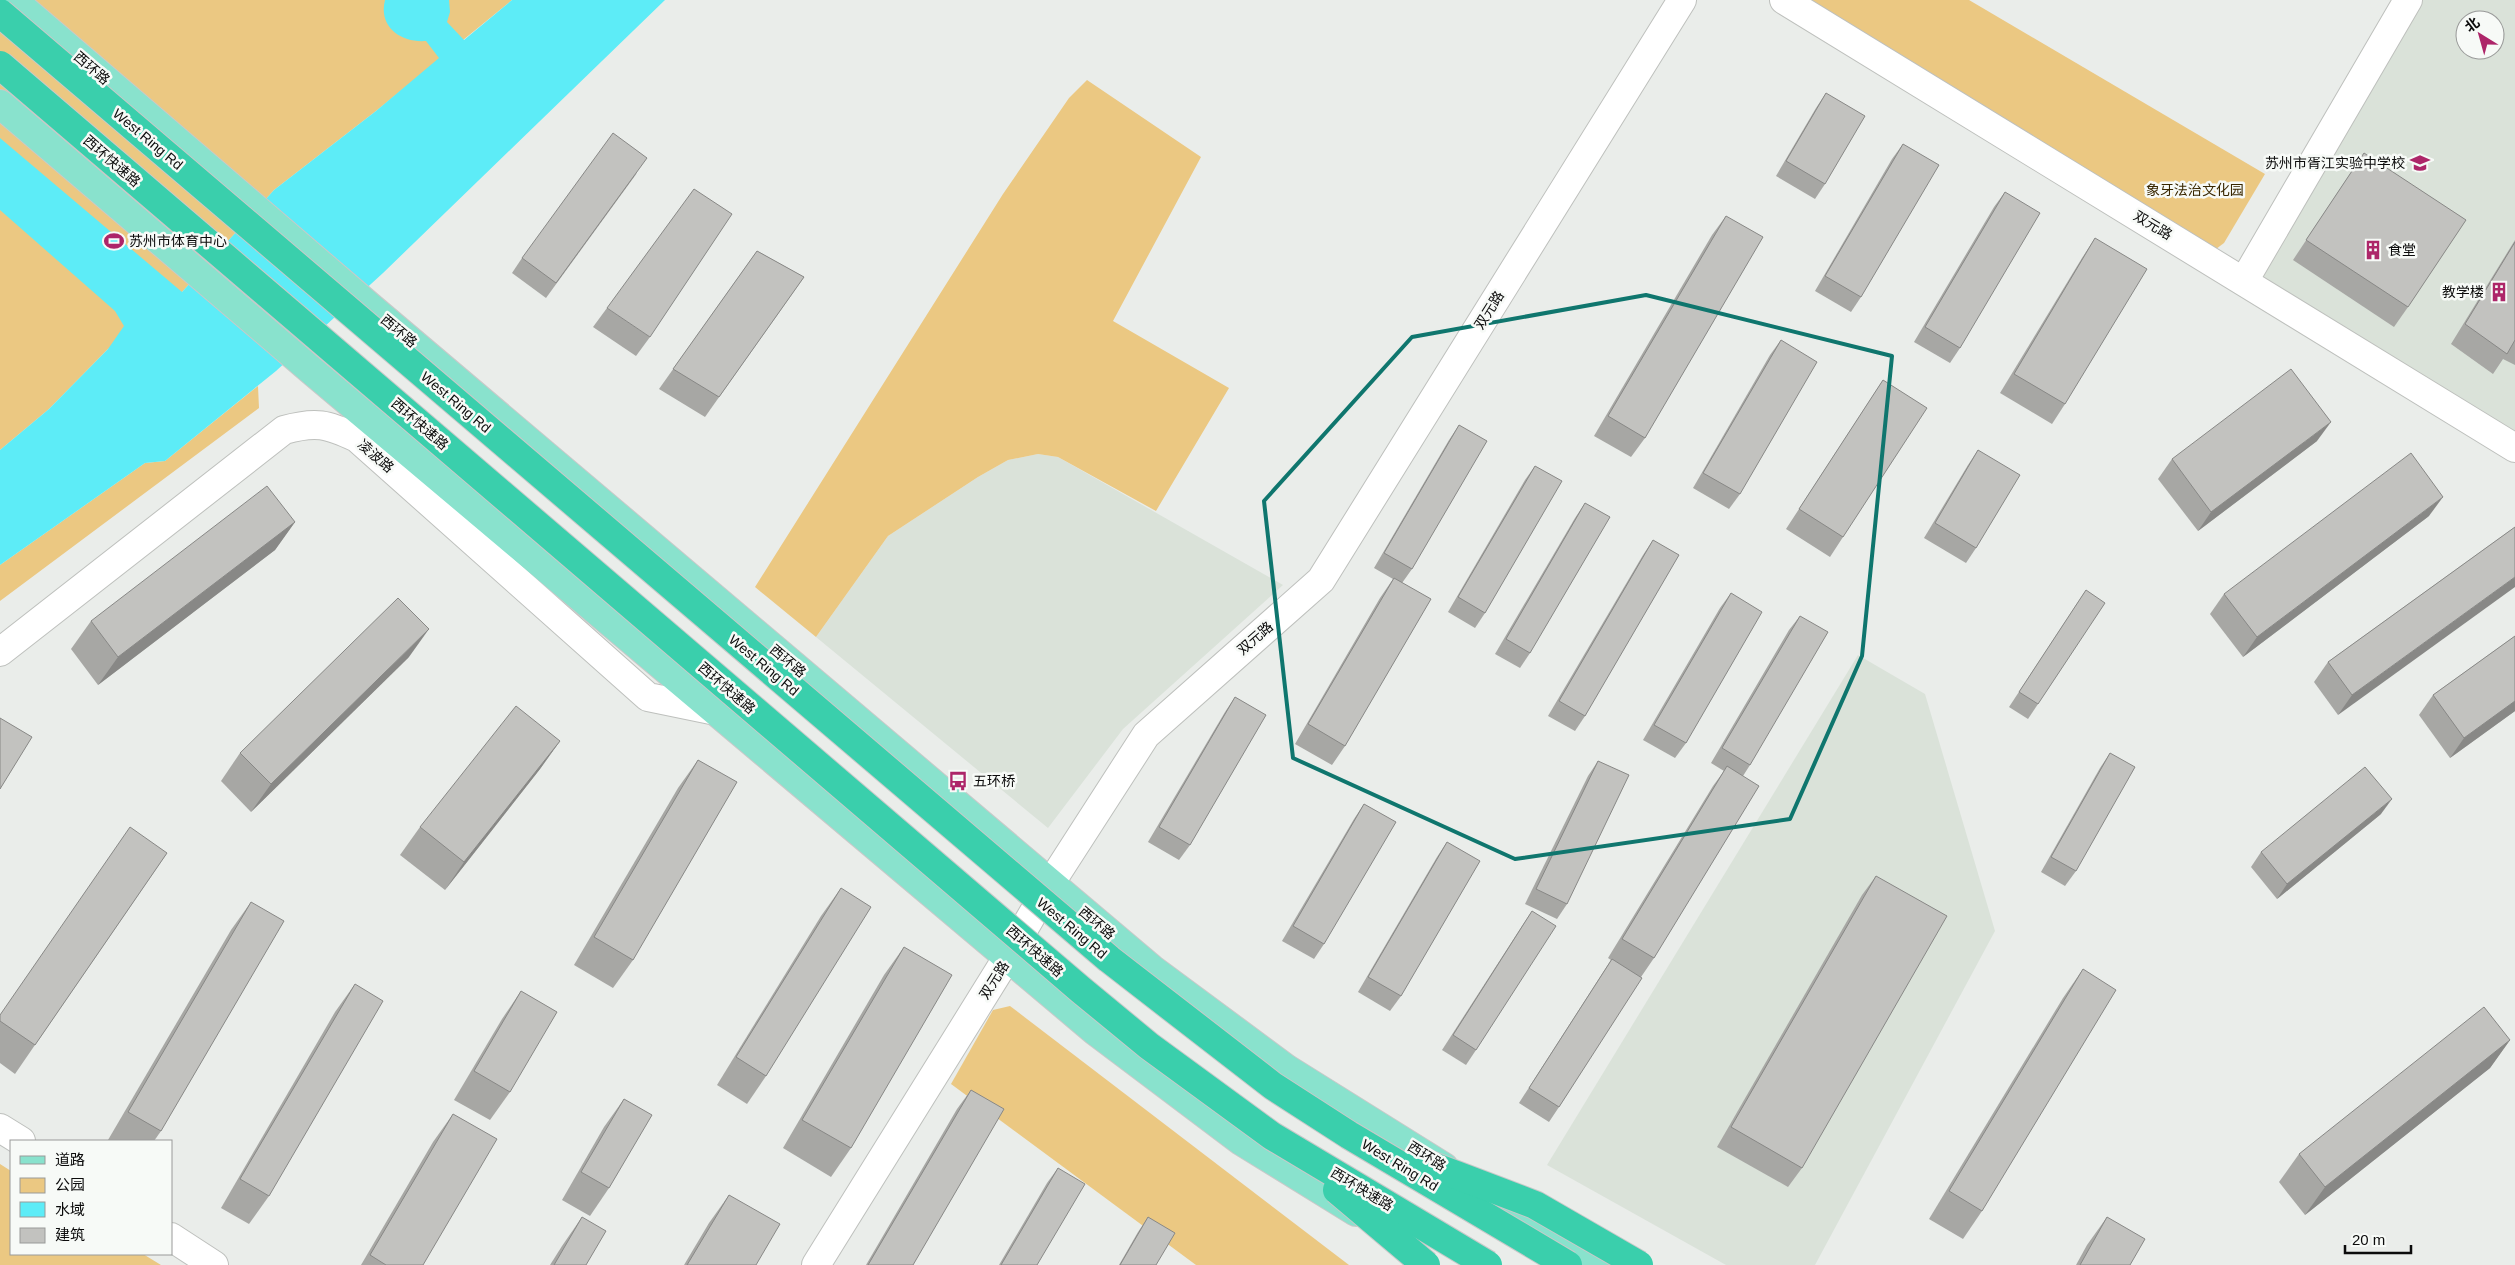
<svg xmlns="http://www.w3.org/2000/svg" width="2515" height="1265" font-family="Arial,'Noto Sans SC',sans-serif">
<rect width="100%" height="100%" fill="#eaedea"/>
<!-- built -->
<g fill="#dae2d9" fill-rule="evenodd">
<path d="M 2422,0 L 2515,0 L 2515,431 L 2257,276 ZM 2465,20 L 2495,20 L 2495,50 L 2465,50 Z"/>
<polygon points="1038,454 1058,457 1283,585 1123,729 1048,828 816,637 888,536 978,477 1008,460"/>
<polygon points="1858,655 1925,694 1995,931 1815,1265 1726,1265 1547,1165"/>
</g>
<!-- green -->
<g fill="#ebc882">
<polygon points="0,0 512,0 376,111 274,190 182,292 108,349 49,409 0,450"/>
<polygon points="1795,0 1969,0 2265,174 2224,243 2216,249"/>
<polygon points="1087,80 1201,157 1113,321 1229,388 1156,511 1058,457 1038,454 1008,460 978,477 888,536 816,637 755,587 1003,194 1069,98"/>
<polygon points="258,386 259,408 0,601 0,565 145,463 165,461"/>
<polygon points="1010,1006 1349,1265 1196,1265 951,1084 993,1010"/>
<polygon points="0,1164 11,1171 11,1254 143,1254 161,1265 0,1265"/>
</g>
<!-- water -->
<path fill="#5decf7" d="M 385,0 L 449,0 L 450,12 L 447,22 L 464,40 L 512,0 L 665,0 L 383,273 L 276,371 L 165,461 L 145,463 L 0,565 L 0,450 L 49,409 L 108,349 L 124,326 L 115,311 L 0,210 L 0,138 L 182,292 L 274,190 L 376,111 L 439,58 L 426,41 C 401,43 378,27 385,0 Z"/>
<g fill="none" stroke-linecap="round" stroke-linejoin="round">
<defs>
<g id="minor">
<polyline points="1784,0 2515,448"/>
<polyline points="2244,281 2408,0"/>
<path d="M 0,652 L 284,430 C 316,421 327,424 357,438 L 648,697 L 716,711"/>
<polyline points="0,1128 21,1141"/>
<polyline points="171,1237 214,1265"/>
<polyline points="816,1265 1007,958 1050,884 1146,735 1321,580 1682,0"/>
</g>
<g id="major">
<polyline points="13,0 368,305 1152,969 1287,1069 1444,1167"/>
<polyline points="0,104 312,371 1095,1031 1241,1141 1356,1212"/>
<polyline points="1489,1195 1606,1265"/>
</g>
</defs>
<!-- minor casing -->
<use href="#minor" stroke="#bec0bd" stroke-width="30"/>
<!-- major casing -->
<use href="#major" stroke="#c9c9c9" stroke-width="30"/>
<!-- minor -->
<use href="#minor" stroke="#fff" stroke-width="28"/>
<!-- major -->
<use href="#major" stroke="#89e2cd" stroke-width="28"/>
<defs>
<g id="highway-bridge">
<polyline points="0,13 1109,959 1273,1086 1349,1135 1568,1265"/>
<polyline points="0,65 1081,990 1149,1046 1272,1136 1488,1265"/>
<polyline points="1417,1160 1535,1205 1639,1265"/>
<polyline points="1337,1190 1426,1265"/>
</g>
</defs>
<!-- highway-bridge casing -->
<use href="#highway-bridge" stroke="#c9c9c9" stroke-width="30" stroke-linecap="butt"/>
<!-- highway-bridge -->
<use href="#highway-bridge" stroke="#3acfac" stroke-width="28"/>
</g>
<!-- wall -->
<g fill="#a7a7a4">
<polygon points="1826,93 1825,184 1815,199 1776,176 1816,108"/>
<polygon points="1903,144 1861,297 1851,312 1815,291 1892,159"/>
<polygon points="2364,153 2408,307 2394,327 2293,260"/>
<polygon points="637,173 546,298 512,273 522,258"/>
<polygon points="2005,192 1960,348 1950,363 1914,342 1994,207"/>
<polygon points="1726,216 1645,438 1631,457 1594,436 1712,235"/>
<polygon points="2095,238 2065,404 2052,424 2000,393 2082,258"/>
<polygon points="2515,240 2515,365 2503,359 2493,374 2451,344"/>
<polygon points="757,251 804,277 705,417 659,389"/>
<polygon points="607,308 650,337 636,356 593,327"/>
<polygon points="1781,340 1740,494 1729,509 1693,488 1770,355"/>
<polygon points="1883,380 1843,537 1830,557 1786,529 1870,400"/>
<polygon points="1459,425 1412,569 1402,583 1345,746 1332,765 1295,744 1380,598 1393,579 1374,568 1449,440"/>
<polygon points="2317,441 2198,531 2158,479 2172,459"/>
<polygon points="1978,450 1976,548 1966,563 1924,538 1968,465"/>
<polygon points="1535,466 1485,613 1475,628 1448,612 1525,480"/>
<polygon points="1585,503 1530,653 1520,668 1495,654 1575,518"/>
<polygon points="2429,516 2243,657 2210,614 2224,594"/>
<polygon points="295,522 275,550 98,685 71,649 91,621"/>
<polygon points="2515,527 2338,715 2314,682 2328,662"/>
<polygon points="1653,540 1585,716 1575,731 1548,716 1643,555"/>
<polygon points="2086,590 2038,704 2028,719 2009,707"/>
<polygon points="1731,593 1686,743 1675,758 1643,740 1720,608"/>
<polygon points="1800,616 1750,765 1743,776 1654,958 1641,977 1559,1107 1549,1122 1519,1103 1611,960 1608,958 1713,786 1724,771 1711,763 1789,630"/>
<polygon points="2515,636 2515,711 2450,758 2419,715 2433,695"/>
<polygon points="409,657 251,812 221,781 240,753"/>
<polygon points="1235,697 1190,845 1179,860 1148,842 1225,712"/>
<polygon points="560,741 540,769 445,890 400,855 420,827"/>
<polygon points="2110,753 2076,871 2065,886 2041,872 2100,768"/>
<polygon points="698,760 633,960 613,988 574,965 678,788"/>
<polygon points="1598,761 1567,904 1557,919 1525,904 1588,776"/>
<polygon points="1364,804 1324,944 1314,959 1282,941 1354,819"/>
<polygon points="2381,814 2277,899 2251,867 2261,852"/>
<polygon points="1447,842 1401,996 1390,1011 1358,992 1437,857"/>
<polygon points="167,853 15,1074 0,1063 0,1015"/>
<polygon points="1876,876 1802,1168 1788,1187 1717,1147 1862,895"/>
<polygon points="841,888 766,1076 747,1104 717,1085 821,916"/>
<polygon points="251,902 161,1131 154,1141 111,1141 108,1140 231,930"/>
<polygon points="1532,911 1476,1050 1466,1065 1442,1050 1522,926"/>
<polygon points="904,947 851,1148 831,1177 783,1148 884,975"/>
<polygon points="2083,969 1982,1211 1963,1239 1929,1219 2063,998"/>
<polygon points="355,984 269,1196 249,1224 221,1208 335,1012"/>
<polygon points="521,991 510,1092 490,1120 454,1100 502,1019"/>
<polygon points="2510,1040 2490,1068 2305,1215 2279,1182 2299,1154"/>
<polygon points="971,1090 913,1265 866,1265 957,1109"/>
<polygon points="624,1099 609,1188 590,1216 562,1200 604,1127"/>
<polygon points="453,1114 423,1265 361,1265 433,1142"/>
<polygon points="1058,1168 1037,1265 999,1265 1047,1183"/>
<polygon points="729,1195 756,1265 684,1265 709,1223"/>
<polygon points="582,1217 586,1265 550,1265 562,1246"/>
<polygon points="1148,1217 1156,1265 1119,1265 1138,1232"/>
<polygon points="2107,1217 2130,1265 2076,1265 2087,1245"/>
</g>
<!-- shaded-wall -->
<g fill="#888886">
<polygon points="2331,422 2317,441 2198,531 2211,512"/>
<polygon points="2443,497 2429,516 2243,657 2257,637"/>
<polygon points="295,522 275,550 98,685 118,657"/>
<polygon points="2515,577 2515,587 2338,715 2352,695"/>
<polygon points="429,629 409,657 251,812 271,784"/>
<polygon points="2515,701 2515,711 2450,758 2464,738"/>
<polygon points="560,741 540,769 445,890 464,862"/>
<polygon points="2392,799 2381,814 2277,899 2287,884"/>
<polygon points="2510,1040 2490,1068 2305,1215 2325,1187"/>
</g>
<!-- building -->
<g fill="#c2c2bf" stroke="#888886">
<polygon points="1826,93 1865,116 1825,184 1786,161"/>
<polygon points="613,133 647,158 556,283 522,258"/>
<polygon points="1903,144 1939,165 1861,297 1825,276"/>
<polygon points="2364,153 2466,220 2408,307 2306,240"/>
<polygon points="694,189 732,214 650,337 607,308"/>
<polygon points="2005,192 2040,213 1960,348 1925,327"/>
<polygon points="1726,216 1763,237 1645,438 1608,416"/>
<polygon points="2095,238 2147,269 2065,404 2014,374"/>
<polygon points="2515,242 2515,340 2507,354 2465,324"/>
<polygon points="757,251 804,277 719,397 673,369"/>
<polygon points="1781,340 1817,362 1740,494 1703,473"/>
<polygon points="2291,369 2331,422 2211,512 2172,459"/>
<polygon points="1883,380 1927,408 1843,537 1799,509"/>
<polygon points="1459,425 1487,441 1412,569 1384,553"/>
<polygon points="1978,450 2020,475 1976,548 1935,523"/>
<polygon points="2411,453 2443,497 2257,637 2224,594"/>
<polygon points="1535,466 1562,481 1485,613 1458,597"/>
<polygon points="267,486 295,522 118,657 91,621"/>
<polygon points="1585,503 1610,517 1530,653 1506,639"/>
<polygon points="2515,527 2515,577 2352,695 2328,662"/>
<polygon points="1653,540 1679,555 1585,716 1559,701"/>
<polygon points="1394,578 1431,599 1345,746 1308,724"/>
<polygon points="2086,590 2105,603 2038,704 2019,692"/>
<polygon points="1731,593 1762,612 1686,743 1654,725"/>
<polygon points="398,598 429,629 271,784 240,753"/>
<polygon points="1800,616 1828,632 1750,765 1722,748"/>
<polygon points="2515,636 2515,701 2464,738 2433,695"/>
<polygon points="1235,697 1266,715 1190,845 1159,827"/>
<polygon points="516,706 560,741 464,862 420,827"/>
<polygon points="0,718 32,737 0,789"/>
<polygon points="2110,753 2135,767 2076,871 2051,857"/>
<polygon points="698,760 737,782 633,960 594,937"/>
<polygon points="1598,761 1629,775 1567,904 1536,889"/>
<polygon points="1727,766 1759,786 1654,958 1622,939"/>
<polygon points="2365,767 2392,799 2287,884 2261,852"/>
<polygon points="1364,804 1396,822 1324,944 1293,926"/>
<polygon points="130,827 167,853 35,1045 0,1021 0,1015"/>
<polygon points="1447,842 1480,861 1401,996 1368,977"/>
<polygon points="1876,876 1947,916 1802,1168 1731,1127"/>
<polygon points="841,888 871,907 766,1076 736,1057"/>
<polygon points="251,902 284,921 161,1131 128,1112"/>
<polygon points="1532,911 1556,926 1476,1050 1453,1035"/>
<polygon points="904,947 952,975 851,1148 802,1120"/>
<polygon points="1612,959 1642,978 1559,1107 1529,1088"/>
<polygon points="2083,969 2116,990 1982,1211 1949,1191"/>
<polygon points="355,984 383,1001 269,1196 240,1179"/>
<polygon points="521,991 557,1012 510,1092 474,1071"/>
<polygon points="2484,1007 2510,1040 2325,1187 2299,1154"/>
<polygon points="971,1090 1004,1109 913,1265 868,1265"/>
<polygon points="624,1099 652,1115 609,1188 581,1172"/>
<polygon points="453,1114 497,1139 423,1265 386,1265 370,1255"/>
<polygon points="1058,1168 1085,1184 1037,1265 1001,1265"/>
<polygon points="729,1195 780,1224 756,1265 687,1265"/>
<polygon points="582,1217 606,1231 586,1265 554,1265"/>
<polygon points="1148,1217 1175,1233 1156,1265 1120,1265"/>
<polygon points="2107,1217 2145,1239 2130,1265 2080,1265"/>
</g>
<!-- marked area -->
<path fill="none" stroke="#0f766e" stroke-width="4" stroke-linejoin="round" d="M 1646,295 L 1892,356 L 1862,656 L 1790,819 L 1515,859 L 1293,758 L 1264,501 L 1412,337 Z"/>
<!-- icons -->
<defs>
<symbol id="school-bare" viewBox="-9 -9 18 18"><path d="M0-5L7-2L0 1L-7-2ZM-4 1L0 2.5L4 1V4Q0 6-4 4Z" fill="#ad2569" stroke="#f7faf7" stroke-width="2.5" paint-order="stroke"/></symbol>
<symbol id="stadium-bare" viewBox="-9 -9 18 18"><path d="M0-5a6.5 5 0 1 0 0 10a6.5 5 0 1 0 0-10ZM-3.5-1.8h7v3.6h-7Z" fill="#ad2569" stroke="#f7faf7" stroke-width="2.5" paint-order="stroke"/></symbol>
<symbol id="building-bare" viewBox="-9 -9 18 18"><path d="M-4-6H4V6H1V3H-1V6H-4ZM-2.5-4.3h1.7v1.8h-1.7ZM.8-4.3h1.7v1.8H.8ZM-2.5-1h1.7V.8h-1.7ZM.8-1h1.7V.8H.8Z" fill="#ad2569" stroke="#f7faf7" stroke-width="2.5" paint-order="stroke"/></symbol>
<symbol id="bus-bare" viewBox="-9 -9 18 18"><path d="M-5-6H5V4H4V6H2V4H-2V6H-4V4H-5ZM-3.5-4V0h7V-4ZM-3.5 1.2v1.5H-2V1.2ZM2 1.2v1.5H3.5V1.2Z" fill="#ad2569" stroke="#f7faf7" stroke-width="2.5" paint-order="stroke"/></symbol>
</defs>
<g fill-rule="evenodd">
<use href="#school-bare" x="2406" y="149" width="28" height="28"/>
<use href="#stadium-bare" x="100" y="227" width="28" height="28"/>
<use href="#building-bare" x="2359" y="236" width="28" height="28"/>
<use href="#building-bare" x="2485" y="278" width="28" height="28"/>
<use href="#bus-bare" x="944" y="767" width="28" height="28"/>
</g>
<g text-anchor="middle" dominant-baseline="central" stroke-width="5" stroke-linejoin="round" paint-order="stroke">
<!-- street labels -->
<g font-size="14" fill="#0b0b0b" stroke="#f7faf7">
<text transform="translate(92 68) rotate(41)">西环路</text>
<text transform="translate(148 139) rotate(40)">West Ring Rd</text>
<text transform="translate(112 161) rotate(41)">西环快速路</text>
<text transform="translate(2153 225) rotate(31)">双元路</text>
<text transform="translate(1489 310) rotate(-58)">双元路</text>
<text transform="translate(399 331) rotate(40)">西环路</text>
<text transform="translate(456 402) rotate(40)">West Ring Rd</text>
<text transform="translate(420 424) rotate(41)">西环快速路</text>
<text transform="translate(376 456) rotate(41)">凌波路</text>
<text transform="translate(1255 638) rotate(-41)">双元路</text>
<text transform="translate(788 661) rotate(40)">西环路</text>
<text transform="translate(764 665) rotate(40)">West Ring Rd</text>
<text transform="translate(727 688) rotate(41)">西环快速路</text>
<text transform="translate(1097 923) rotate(40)">西环路</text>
<text transform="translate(1072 928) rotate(40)">West Ring Rd</text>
<text transform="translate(1035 951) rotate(41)">西环快速路</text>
<text transform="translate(994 980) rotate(-58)">双元路</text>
<text transform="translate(1427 1156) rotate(32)">西环路</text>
<text transform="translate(1400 1165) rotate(31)">West Ring Rd</text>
<text transform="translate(1362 1189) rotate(31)">西环快速路</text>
</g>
<!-- poi labels -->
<g font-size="14" fill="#0b0b0b" stroke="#f7faf7" text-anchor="start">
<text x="2405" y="163" text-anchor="end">苏州市胥江实验中学校</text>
<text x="129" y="241">苏州市体育中心</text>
<text x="2388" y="250">食堂</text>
<text x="2484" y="292" text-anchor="end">教学楼</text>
<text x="973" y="781">五环桥</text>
</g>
<!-- park labels -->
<g font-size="14" fill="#392700" stroke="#f7faf7">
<text x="2195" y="190">象牙法治文化园</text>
</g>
</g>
<!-- legend -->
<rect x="10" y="1140" width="162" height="115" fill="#f7faf7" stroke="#999a99"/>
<rect x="20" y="1156" width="25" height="8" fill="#89e2cd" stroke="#999a99"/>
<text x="55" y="1165" font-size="15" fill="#0b0b0b">道路</text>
<rect x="20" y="1178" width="25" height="15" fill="#ebc882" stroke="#999a99"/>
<text x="55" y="1190" font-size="15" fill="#0b0b0b">公园</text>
<rect x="20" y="1202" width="25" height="15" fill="#5decf7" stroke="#999a99"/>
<text x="55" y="1215" font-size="15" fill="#0b0b0b">水域</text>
<rect x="20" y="1228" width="25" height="15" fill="#c2c2bf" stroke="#999a99"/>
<text x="55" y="1240" font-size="15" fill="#0b0b0b">建筑</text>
<!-- north arrow -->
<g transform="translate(2480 35) rotate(323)"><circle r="24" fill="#f7faf7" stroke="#999a99"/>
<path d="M0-4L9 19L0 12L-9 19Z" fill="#ad2569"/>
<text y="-8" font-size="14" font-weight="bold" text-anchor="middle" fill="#0b0b0b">北</text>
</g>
<!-- scale -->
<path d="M2345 1245v8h66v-8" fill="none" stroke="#0b0b0b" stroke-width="2.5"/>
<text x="2352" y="1245" font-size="15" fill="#0b0b0b" stroke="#f7faf7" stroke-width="4" paint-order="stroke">20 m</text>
</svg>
